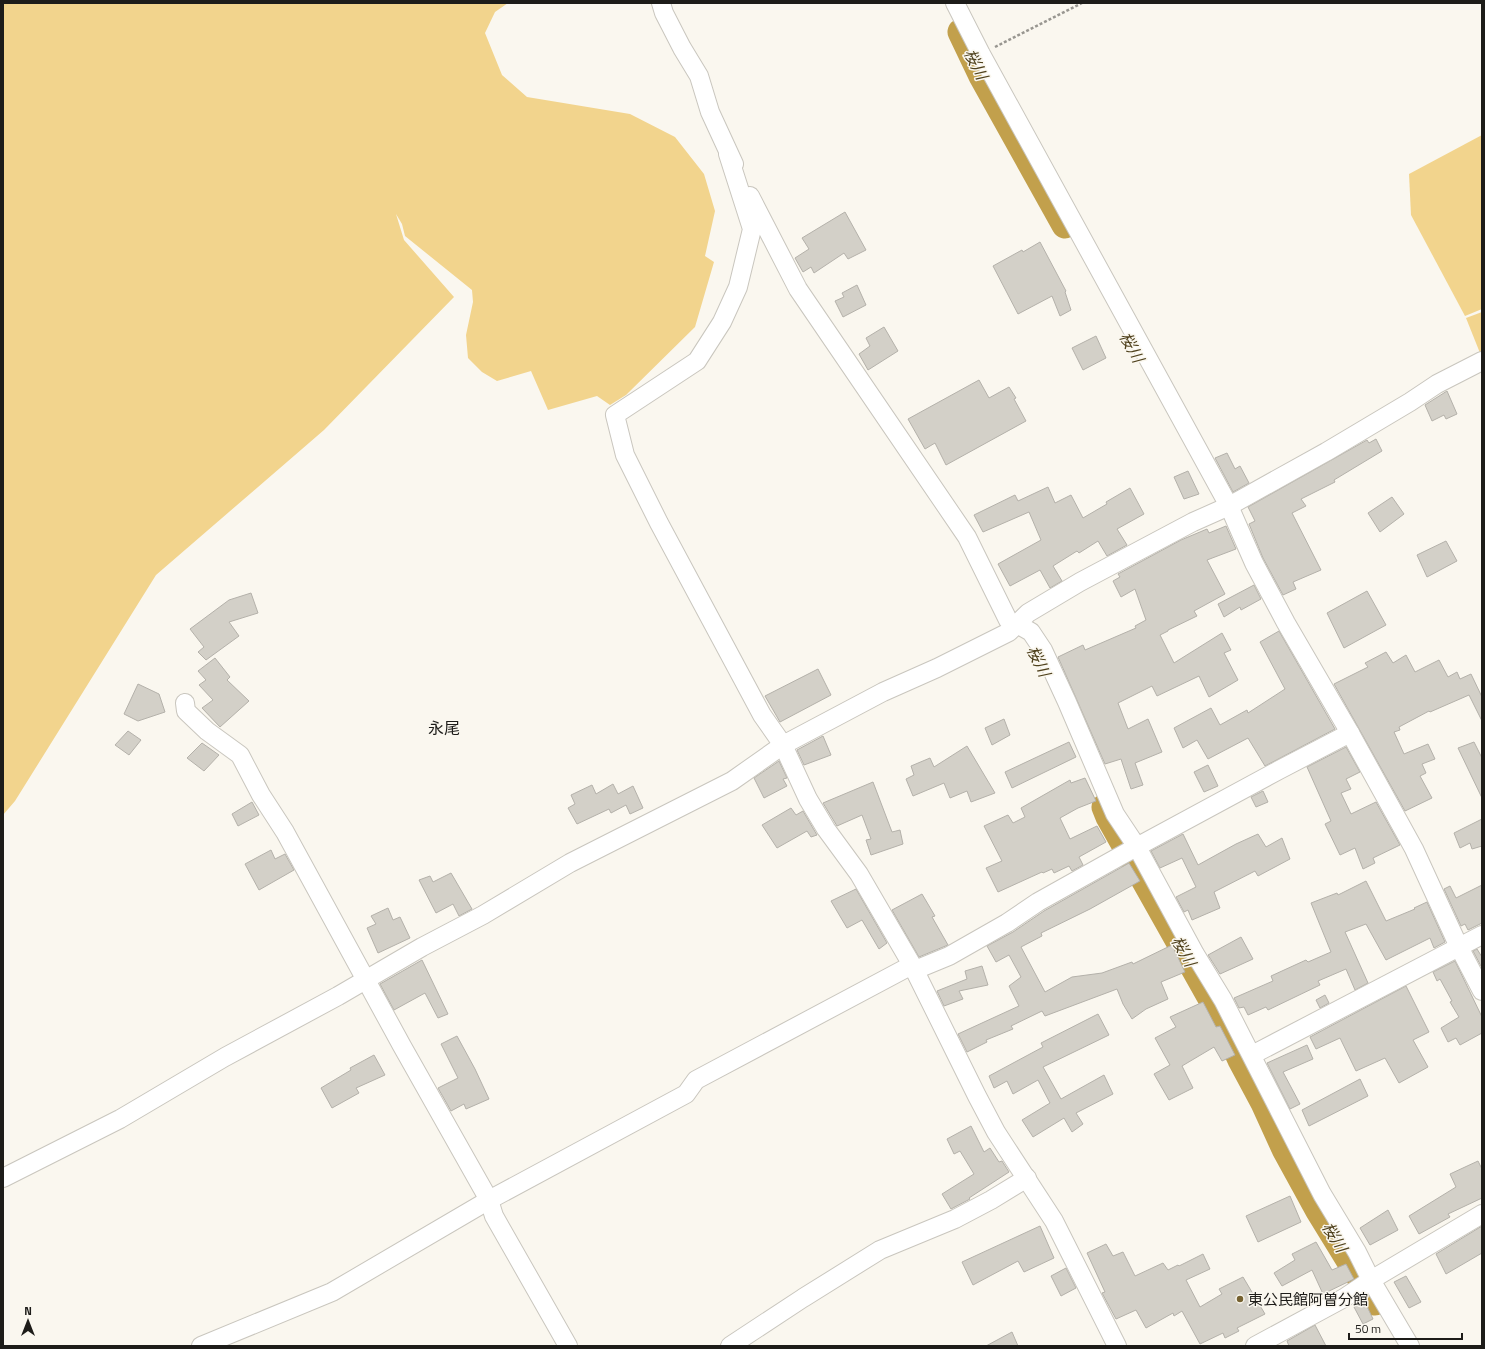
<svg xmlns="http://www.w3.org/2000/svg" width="1485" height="1349" font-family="'Titillium Web','Noto Sans JP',sans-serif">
<rect width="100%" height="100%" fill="#faf7ef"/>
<!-- green -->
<g fill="#f2d48d">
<polygon points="3,3 508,3 495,12 485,33 502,75 527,97 630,114 675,137 704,174 715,211 705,256 714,262 695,327 626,395 610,405 597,396 548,410 531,371 497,381 482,372 468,358 466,335 473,302 472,290 405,236 402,224 396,214 404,240 454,297 324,430 156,575 15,801 3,815"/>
<polygon points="1482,135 1482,309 1465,316 1411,215 1409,174"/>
<polygon points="1482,312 1482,352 1480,353 1466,318"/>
</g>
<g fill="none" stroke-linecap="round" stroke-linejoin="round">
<!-- river -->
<g stroke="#c2a04c" stroke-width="27">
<polyline points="961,32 982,76 1065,225"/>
<polyline points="1105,807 1109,817 1221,1016 1241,1060 1264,1103 1285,1149 1319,1211 1375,1302"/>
</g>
</g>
<!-- building -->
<g fill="#d3d0c8" stroke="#b4b1aa">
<polygon points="845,212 866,250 848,259 844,253 814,273 811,267 803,272 795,258 809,249 802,238"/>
<polygon points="1040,242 1066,291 1065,292 1071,310 1060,316 1052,296 1018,314 993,266 1022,250 1023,252"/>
<polygon points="857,285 866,305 843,317 835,301 844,297 842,293"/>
<polygon points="884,327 898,351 868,370 859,354 870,346 866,338"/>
<polygon points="1096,336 1106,358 1083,370 1072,348"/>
<polygon points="979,380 989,398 1009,387 1016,398 1014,399 1026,421 946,465 935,443 925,449 908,419"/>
<polygon points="1447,391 1457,414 1446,419 1444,415 1432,421 1425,405"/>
<polygon points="1376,439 1382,451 1334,480 1335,482 1301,499 1306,506 1292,513 1321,570 1293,582 1296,589 1283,595 1263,558 1249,524 1255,521 1248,507 1367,440 1369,443"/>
<polygon points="1227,453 1235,469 1240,466 1249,483 1233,492 1215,458"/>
<polygon points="1188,471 1199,494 1184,499 1174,477"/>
<polygon points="1048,487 1055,503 1071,495 1083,518 1107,504 1106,502 1130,488 1144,514 1117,529 1127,545 1107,556 1098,541 1079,553 1077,551 1053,566 1062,581 1050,588 1040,570 1010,586 998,564 1041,540 1029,512 983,532 974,515 1015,495 1018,501"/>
<polygon points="1392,497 1404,514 1380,532 1368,513"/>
<polygon points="1226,526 1236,549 1207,560 1225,594 1194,611 1197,616 1168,630 1168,631 1160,635 1174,663 1222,633 1231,650 1224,653 1238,680 1209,697 1199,676 1157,696 1152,686 1118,703 1128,729 1148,719 1162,752 1135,763 1143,785 1131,789 1121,759 1105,764 1058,657 1083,645 1085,650 1136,628 1135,626 1146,620 1135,589 1121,597 1113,581 1120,577 1118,574 1181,540 1207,529 1209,533"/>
<polygon points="1446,541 1457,561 1427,577 1417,555"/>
<polygon points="1254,585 1261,599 1241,610 1240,607 1224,617 1218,604"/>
<polygon points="1367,591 1386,625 1344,648 1327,613"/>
<polygon points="251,593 258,613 229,622 239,636 206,660 198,652 204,647 190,629 229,600"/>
<polygon points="1279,631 1335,729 1265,766 1248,738 1208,759 1197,740 1183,748 1174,728 1211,708 1220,725 1247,710 1248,713 1285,689 1260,642"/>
<polygon points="1386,652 1393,663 1406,655 1415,672 1439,660 1448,677 1457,672 1460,679 1471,674 1482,697 1482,721 1469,695 1430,712 1429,711 1399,727 1400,730 1394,732 1404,754 1428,744 1435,759 1422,764 1426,773 1420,776 1432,798 1405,811 1334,684 1368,667 1365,663"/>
<polygon points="215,658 230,677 227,680 249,701 220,727 202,708 213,700 199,685 206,680 198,671"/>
<polygon points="818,669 831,695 780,722 765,696"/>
<polygon points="138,684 159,694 165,712 138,721 124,714"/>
<polygon points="1004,719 1010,735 992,745 985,728"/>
<polygon points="128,731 141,740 129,755 115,745"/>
<polygon points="823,736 831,755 804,765 797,750"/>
<polygon points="1069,742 1076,757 1012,788 1005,772"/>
<polygon points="1474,742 1482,758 1482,798 1458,748"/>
<polygon points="202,743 219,755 204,771 187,758"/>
<polygon points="967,746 995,793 971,802 967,791 950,798 944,783 913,796 906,779 914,775 911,766 930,758 934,767"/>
<polygon points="1346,747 1360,772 1346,779 1351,789 1341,793 1351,814 1376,802 1400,845 1373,858 1375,863 1363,869 1355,848 1340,855 1325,824 1331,821 1307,767"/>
<polygon points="779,761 787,778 783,779 787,786 764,798 754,778"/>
<polygon points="1208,765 1218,786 1204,792 1194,772"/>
<polygon points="1085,778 1096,801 1078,808 1060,818 1070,839 1097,826 1106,842 1079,857 1083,865 1072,871 1069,866 1054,873 1052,869 1043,873 1042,872 998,892 986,868 1002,861 984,826 1008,815 1013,823 1025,817 1021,808 1070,780 1071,783"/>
<polygon points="873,782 892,832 900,830 903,844 871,855 866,840 871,839 862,815 837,826 823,803"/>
<polygon points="613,784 618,794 633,786 643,808 630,814 626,805 611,813 609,809 577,824 568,808 575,804 571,795 592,785 596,794"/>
<polygon points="1263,791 1268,802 1256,807 1251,797"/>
<polygon points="252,802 259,815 238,826 232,814"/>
<polygon points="791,808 796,815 803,811 817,835 811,837 807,831 777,848 762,825"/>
<polygon points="1482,819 1482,846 1472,849 1470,843 1460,848 1454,833"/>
<polygon points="1183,834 1198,865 1236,844 1258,834 1266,847 1282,838 1290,859 1258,876 1255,871 1214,892 1220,908 1192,920 1188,910 1184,912 1176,897 1196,887 1182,858 1160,868 1151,851"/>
<polygon points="271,850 275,859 285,854 294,870 259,890 245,864"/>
<polygon points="1129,863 1140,881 1090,909 1041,933 1042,936 1021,947 1045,992 1072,977 1102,973 1132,962 1133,964 1172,945 1185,972 1161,982 1168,999 1146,1009 1132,1019 1123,1004 1117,989 1045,1016 1042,1011 1011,1026 1013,1029 986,1040 987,1042 967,1052 958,1034 1019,1006 1009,986 1021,977 1009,955 996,962 987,946 1013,932 1044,911"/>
<polygon points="451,873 472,909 459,916 453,904 436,913 419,880 430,876 433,882"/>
<polygon points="1366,881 1386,921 1415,909 1414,908 1427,902 1445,942 1434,948 1430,938 1386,960 1366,924 1345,932 1368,983 1355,990 1346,969 1318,981 1320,985 1268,1010 1266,1007 1248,1015 1244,1007 1239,1008 1234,998 1273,981 1271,976 1306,960 1308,962 1331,952 1311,903 1337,893 1338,895"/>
<polygon points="1482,885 1482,923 1468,930 1465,924 1461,926 1444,889 1450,886 1456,898"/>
<polygon points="856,889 887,943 879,949 862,920 847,928 831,901"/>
<polygon points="922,894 935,916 932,917 948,945 919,957 892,910"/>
<polygon points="388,908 393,920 400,917 410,938 378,953 367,928 376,924 371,916"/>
<polygon points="1241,937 1253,959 1220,974 1208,955"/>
<polygon points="1477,949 1482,957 1482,968 1473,951"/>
<polygon points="422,960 448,1014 438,1018 425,993 394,1010 380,984"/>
<polygon points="1455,961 1482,1017 1482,1033 1460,1045 1456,1038 1448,1042 1441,1028 1459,1017 1450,1002 1452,1001 1440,979 1437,981 1433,972"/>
<polygon points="982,966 988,985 959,991 963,999 944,1006 937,991 967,979 965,971"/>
<polygon points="1406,986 1429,1032 1413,1040 1428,1067 1399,1083 1385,1058 1356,1071 1340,1038 1316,1049 1310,1037"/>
<polygon points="1325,995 1329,1003 1320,1008 1316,1000"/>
<polygon points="1203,1002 1216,1027 1220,1026 1235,1055 1222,1061 1214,1047 1182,1066 1193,1088 1169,1100 1154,1074 1170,1065 1155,1038 1176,1027 1170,1017"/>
<polygon points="1098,1014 1109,1035 1043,1067 1061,1099 1104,1075 1113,1094 1076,1113 1083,1124 1072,1132 1064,1118 1033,1137 1022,1120 1050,1103 1038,1080 1013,1094 1007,1081 994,1088 989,1076 1043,1047 1041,1043"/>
<polygon points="457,1036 475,1069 489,1099 466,1109 464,1104 451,1111 438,1088 458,1078 441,1044"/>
<polygon points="1307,1045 1313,1059 1283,1072 1300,1104 1290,1109 1267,1063"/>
<polygon points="374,1055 385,1075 356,1088 359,1093 332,1108 321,1088 351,1070 350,1068"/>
<polygon points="1360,1079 1368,1096 1309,1126 1302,1110"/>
<polygon points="971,1126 984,1152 990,1148 999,1162 1002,1161 1009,1172 969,1198 970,1199 951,1209 942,1194 974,1174 960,1151 954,1154 947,1139"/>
<polygon points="1478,1161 1482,1169 1482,1198 1448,1214 1450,1217 1419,1234 1409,1216 1456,1187 1450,1174"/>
<polygon points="1290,1196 1301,1222 1258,1242 1246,1216"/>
<polygon points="1388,1210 1398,1230 1370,1245 1360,1228"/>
<polygon points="1040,1226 1054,1258 1024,1272 1018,1261 973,1285 962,1262"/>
<polygon points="1482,1226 1482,1253 1446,1274 1436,1254"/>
<polygon points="1316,1242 1332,1270 1346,1264 1354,1279 1323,1294 1312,1270 1282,1286 1274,1273 1295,1260 1292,1254"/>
<polygon points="1106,1244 1113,1256 1123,1252 1135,1276 1163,1263 1168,1270 1178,1265 1179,1266 1203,1254 1210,1269 1186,1280 1200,1307 1222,1294 1219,1289 1243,1277 1265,1314 1237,1328 1239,1331 1225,1338 1223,1333 1200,1344 1182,1311 1174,1316 1173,1313 1146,1328 1136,1310 1116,1319 1102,1293 1105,1292 1087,1253"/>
<polygon points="1066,1268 1076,1288 1061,1296 1051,1276"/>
<polygon points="1406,1276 1421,1302 1409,1308 1394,1282"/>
<polygon points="1365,1302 1373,1319 1363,1324 1354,1307"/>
<polygon points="1315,1325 1326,1346 1289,1346 1287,1341"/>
<polygon points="1012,1332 1018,1346 986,1346"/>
</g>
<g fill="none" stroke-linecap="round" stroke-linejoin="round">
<defs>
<g id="minor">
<polyline points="661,3 664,13 682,48 699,76 710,112 734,164"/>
<polyline points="955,3 981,54 1229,506 1254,563 1286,623 1350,733 1414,849 1459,947 1482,991"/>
<polyline points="728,154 752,229 738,287 722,322 697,361 615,415 625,455 659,523 762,715 783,745 808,799 826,829 859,874 912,965 977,1096 996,1132 1054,1221 1117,1346"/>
<polyline points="750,196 798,289 967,537 1008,620 1014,626"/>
<polyline points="1017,624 1031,632 1043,650 1067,702 1115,814 1137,847 1195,954 1223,1000 1322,1194 1357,1252 1371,1280 1410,1346"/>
<polyline points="185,703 186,711 207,731 240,755 261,795 285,832 402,1046 489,1200 494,1216 568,1346"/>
<polyline points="915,970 949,956 1007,923 1038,902 1131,850 1279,770 1350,733"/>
<polyline points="1252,1055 1482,935"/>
<polyline points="3,1178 120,1119 225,1057 338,996 422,947 483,915 570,863 732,781 783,745 883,692 937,668 1009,632 1028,613 1080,582 1193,522 1229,506 1326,452 1410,402 1437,384 1482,361"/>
<polyline points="201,1346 332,1292 489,1200 686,1094 696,1080 912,965"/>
<polyline points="730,1346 803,1298 880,1250 955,1219 991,1200 1027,1178"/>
<polyline points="1255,1346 1344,1298 1371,1280 1482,1214"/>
</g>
</defs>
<!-- minor casing -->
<use href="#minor" stroke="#c9c6be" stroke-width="20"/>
<!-- path -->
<polyline stroke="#989690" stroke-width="2.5" stroke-dasharray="3 2" stroke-linecap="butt" points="995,47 1082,3"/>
<!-- minor -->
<use href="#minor" stroke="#fff" stroke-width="18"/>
</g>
<!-- markers -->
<circle fill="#756130" stroke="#faf7ef" stroke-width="1.5" cx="1240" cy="1299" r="4"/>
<g text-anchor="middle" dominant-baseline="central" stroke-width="3" stroke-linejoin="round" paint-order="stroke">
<!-- poi labels -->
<g font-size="15" fill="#1d1c19" stroke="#faf7ef" text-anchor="start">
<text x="1248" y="1299">東公民館阿曽分館</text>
</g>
<!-- water labels -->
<g font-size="16" font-style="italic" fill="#4f411d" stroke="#faf7ef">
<text transform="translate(976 64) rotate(63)">桜川</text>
<text transform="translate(1132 347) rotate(61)">桜川</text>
<text transform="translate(1039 661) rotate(64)">桜川</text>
<text transform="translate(1184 951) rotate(61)">桜川</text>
<text transform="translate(1335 1237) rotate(59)">桜川</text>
</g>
<!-- neighbourhood labels -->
<g font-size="16" fill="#1d1c19" stroke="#faf7ef">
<text x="444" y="728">永尾</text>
</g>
</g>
<!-- border -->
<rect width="1485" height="1349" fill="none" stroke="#1d1c19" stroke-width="8"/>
<!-- north arrow -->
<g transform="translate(28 1321)" stroke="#faf7ef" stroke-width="3" paint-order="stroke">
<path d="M0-3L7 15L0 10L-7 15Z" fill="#1d1c19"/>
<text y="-6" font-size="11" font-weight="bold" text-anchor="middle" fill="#1d1c19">N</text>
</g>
<!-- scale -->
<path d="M1349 1333v6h113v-6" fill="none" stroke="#1d1c19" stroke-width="2"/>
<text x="1355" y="1333" font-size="12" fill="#1d1c19" stroke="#faf7ef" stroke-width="3" paint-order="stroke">50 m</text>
</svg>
